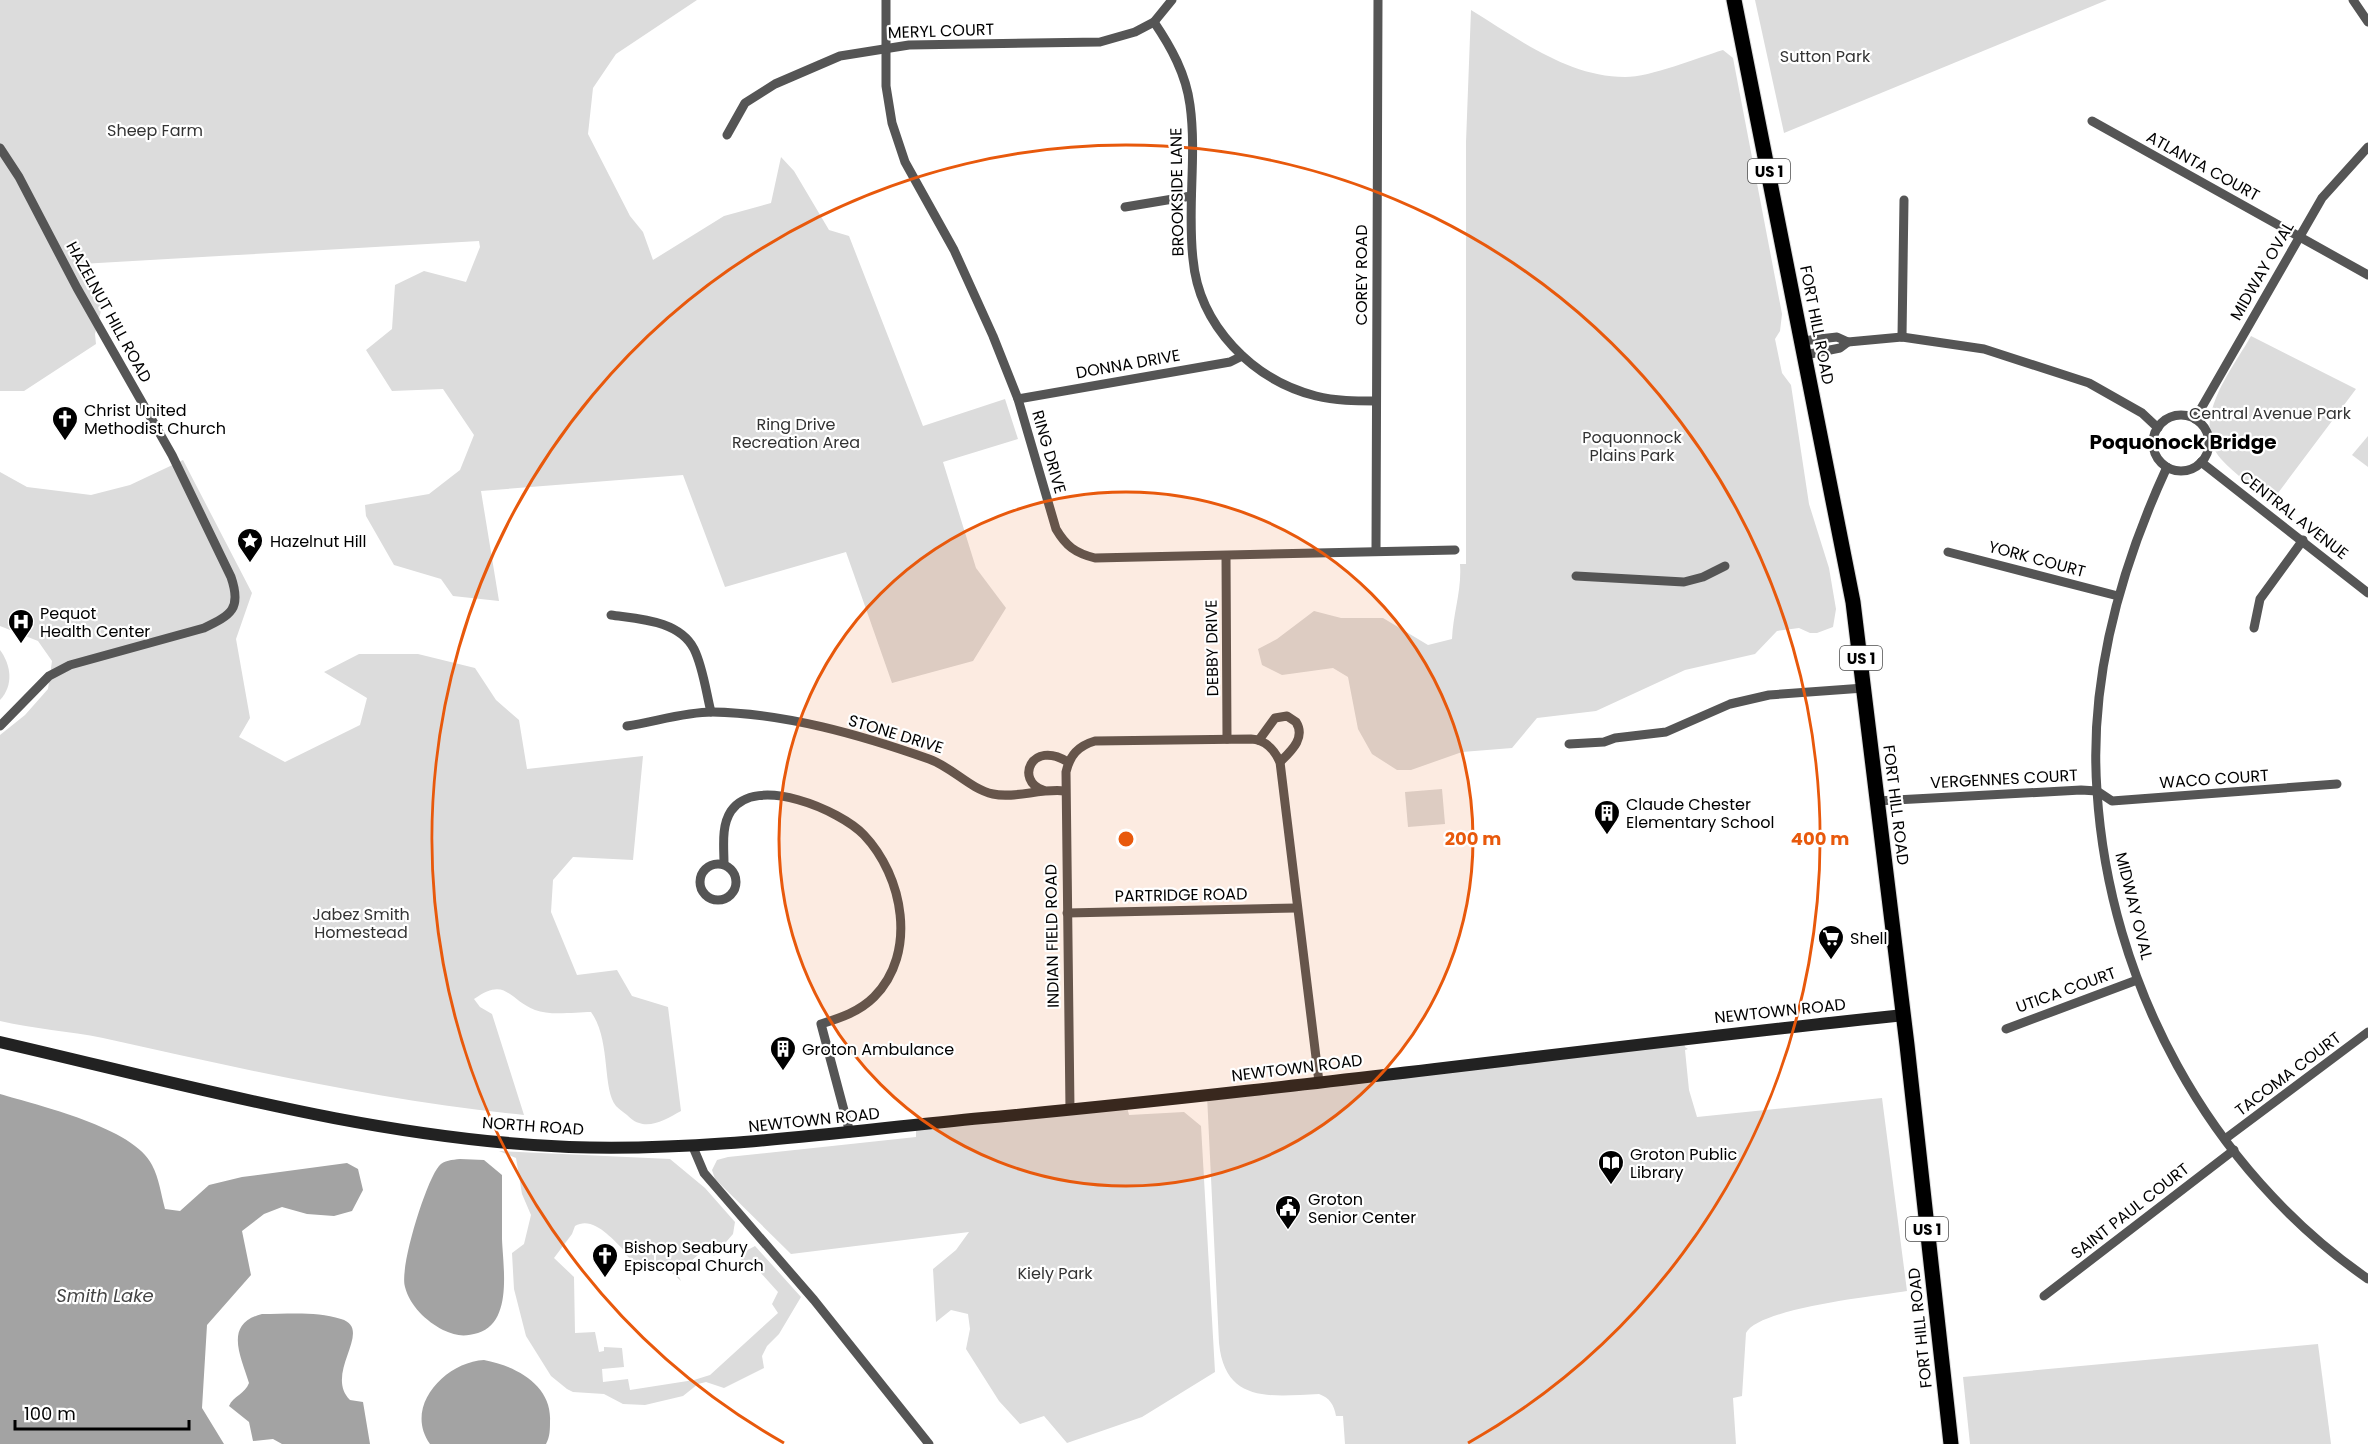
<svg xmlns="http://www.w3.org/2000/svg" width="2368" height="1444" font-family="Poppins,sans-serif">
<rect width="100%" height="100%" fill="#fff"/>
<!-- green -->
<g fill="#dcdcdc">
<polygon points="0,0 697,0 616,54 593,88 588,134 630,216 643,232 653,260 724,216 771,203 781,157 794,171 829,230 849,236 923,426 1005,399 1018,439 943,462 976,568 1006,608 973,661 892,683 846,552 725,587 683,475 481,491 499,601 453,596 441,579 394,565 366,516 365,505 429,494 460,470 474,435 443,389 392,391 366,350 392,329 395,285 424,271 466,282 480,247 479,241 81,264 102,307 95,334 96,344 24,391 0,391"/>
<polygon points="1755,0 2107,0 1784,133"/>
<path d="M 1471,10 C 1517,38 1568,77 1625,77 C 1651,77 1697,58 1723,50 L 1733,58 L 1782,314 L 1780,331 L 1775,339 L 1782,373 L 1791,385 L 1809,504 L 1829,568 L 1836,609 L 1833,627 L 1817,633 L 1810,633 L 1799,628 L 1777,631 L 1755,654 L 1685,670 L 1596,711 L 1537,718 L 1512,748 L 1462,752 L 1411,770 L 1397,770 L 1372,754 L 1358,729 L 1348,677 L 1333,668 L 1282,675 L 1262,665 L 1258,649 L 1277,639 L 1314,611 L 1341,618 L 1383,618 L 1428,645 L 1452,639 C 1453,613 1462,590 1460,564 L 1466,564 L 1466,142 Z"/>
<path d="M 2251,336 L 2356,389 L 2272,501 C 2255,487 2235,475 2221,459 C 2189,421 2232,370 2251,336 Z"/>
<polygon points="2368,436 2368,467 2352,455"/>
<path d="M 183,460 L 252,593 L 236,639 L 250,718 L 239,737 L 285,762 L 360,725 L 367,698 L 324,672 L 359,654 L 418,654 L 475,668 L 496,700 L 519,720 L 527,769 L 643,756 L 633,860 L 573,857 L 553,880 L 551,912 L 577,975 L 617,970 L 632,996 L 668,1007 L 681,1111 C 663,1121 644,1133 627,1115 C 623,1112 619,1109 616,1106 C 602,1089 611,1039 591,1012 C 575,1012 550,1016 535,1010 C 508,999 506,976 474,999 L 480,1007 L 492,1014 L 524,1115 C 382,1101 243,1069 103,1038 C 69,1031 34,1029 0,1021 L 0,735 L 25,715 L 48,689 L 52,661 L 38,641 L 0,626 L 0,472 L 27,487 L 91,495 L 130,485 Z"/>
<path d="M 0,650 C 11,665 14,685 0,700 Z"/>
<polygon points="1442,789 1445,824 1408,827 1405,792"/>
<path d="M 1683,1039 L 1685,1047 L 1688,1049 L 1685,1050 L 1689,1090 L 1697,1117 L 1882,1098 L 1907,1291 C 1876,1296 1759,1308 1746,1333 L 1742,1396 L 1733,1398 L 1736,1444 L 1345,1444 L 1343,1416 L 1336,1416 C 1334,1405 1330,1398 1319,1394 C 1271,1396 1225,1404 1219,1343 L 1207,1095 Z"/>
<polygon points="1126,1103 1129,1115 1184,1112 1201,1126 1215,1372 1142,1417 1067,1443 1044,1416 1020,1424 999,1401 966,1349 970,1329 968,1314 951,1310 936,1322 933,1269 956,1250 969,1232 791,1254 715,1179 712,1170 717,1160 728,1157 916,1137 916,1130"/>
<path d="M 499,1151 L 670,1159 L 705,1188 L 735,1222 L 733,1234 L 714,1256 L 705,1249 L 677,1273 L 681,1281 L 671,1272 L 656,1270 L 656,1250 L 624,1250 C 612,1239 593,1215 575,1226 L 572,1234 L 554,1258 L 574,1277 L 575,1333 L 595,1332 L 599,1352 L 604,1351 L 604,1347 L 622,1348 L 624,1367 L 602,1369 L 603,1382 L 628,1379 L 630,1390 L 694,1380 L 710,1375 L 778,1313 L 772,1304 L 778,1292 L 749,1260 L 743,1266 L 740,1262 L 742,1253 L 755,1246 L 801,1297 L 779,1334 L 767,1346 L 762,1356 L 764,1368 L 724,1388 L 706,1382 L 698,1384 L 683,1396 L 645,1405 L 623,1404 L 604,1394 L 573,1392 L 567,1389 L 551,1376 L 526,1336 L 514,1289 L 512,1253 L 524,1244 L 531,1215 L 522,1194 L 516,1158 Z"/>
<polygon points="623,1252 654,1252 654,1270 641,1269"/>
<polygon points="2318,1344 2331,1444 1970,1444 1963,1377"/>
</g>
<!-- water -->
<g fill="#a3a3a3">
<path d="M 0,1094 C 37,1105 135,1128 152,1165 C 159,1178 161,1194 165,1209 L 180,1211 L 209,1185 L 242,1177 L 347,1163 L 358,1169 L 363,1190 L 352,1211 L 334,1216 L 307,1214 L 282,1207 L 264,1214 L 242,1231 L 251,1275 L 207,1325 L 202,1408 L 224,1444 L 0,1444 Z"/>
<path d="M 460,1159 L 484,1160 L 502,1175 C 502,1196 502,1218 502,1239 C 503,1267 513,1322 478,1333 C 464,1337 456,1336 443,1330 C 426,1321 410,1306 405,1287 C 399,1268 426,1181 439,1166 C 444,1160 452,1160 460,1159 Z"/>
<path d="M 262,1314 C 288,1314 316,1311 341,1319 C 375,1329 323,1373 350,1400 L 363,1402 L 370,1444 L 282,1444 L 273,1439 L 253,1441 L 249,1422 L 229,1406 C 233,1396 245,1394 249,1383 C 241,1356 223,1324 262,1314 Z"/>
<path d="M 484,1360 C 517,1366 552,1386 550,1421 C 550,1429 550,1437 546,1444 L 430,1444 C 403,1406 446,1362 484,1360 Z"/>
</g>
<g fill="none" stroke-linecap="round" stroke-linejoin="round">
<defs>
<polyline id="primary" points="1734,0 1853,602 1907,1045 1951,1444"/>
</defs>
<!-- primary casing -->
<use href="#primary" stroke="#dbdbdb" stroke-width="17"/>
<!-- street -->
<g stroke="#555" stroke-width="9">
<path d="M 886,0 L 886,86 L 892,123 L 905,162 L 954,250 L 993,336 L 1018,399 L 1056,529 C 1066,546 1075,553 1095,558 L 1455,550"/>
<polyline points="2353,0 2368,22"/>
<path d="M 1154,22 C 1171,47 1186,74 1190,105 C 1197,156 1187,208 1193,259 C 1199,326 1253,380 1316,396 C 1336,401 1356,401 1375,401"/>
<polyline points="2092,121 2368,275"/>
<polyline points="727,135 745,103 775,84 840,56 909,45 1100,42 1135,32 1154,22 1172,0"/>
<path d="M 0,148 L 19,177 L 77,288 L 172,455 L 231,577 C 242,609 231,615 204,628 L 70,665 L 49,676 L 0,726"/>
<polyline points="1125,207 1191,196"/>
<polyline points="1902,337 1904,200"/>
<polyline points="1802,341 1837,337 1848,342 1902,337 1984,349 2089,383 2142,413 2158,428"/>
<polyline points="1805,355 1840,348 1848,342"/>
<polyline points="1018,399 1230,362 1242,356"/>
<circle cx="2181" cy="443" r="28"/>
<polyline points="2195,419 2322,198 2368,147"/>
<polyline points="2201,462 2368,593"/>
<path d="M 2167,467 C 2121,567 2089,680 2097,791 C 2109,983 2209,1169 2368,1279"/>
<polyline points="1376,551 1378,0"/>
<polyline points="1948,552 2118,596"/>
<polyline points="1226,556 1227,739"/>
<polyline points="1576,576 1684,582 1703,577 1725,566"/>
<path d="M 611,615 C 638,619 679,620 694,649 C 703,667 706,692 711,712"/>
<polyline points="2254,628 2260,599 2303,540"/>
<path d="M 627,726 C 654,722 685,712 712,712 C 785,713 861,735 929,759 C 952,767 970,789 993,794 C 1014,799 1041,788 1065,791"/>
<path d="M 1259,740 L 1275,718 L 1287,716 L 1296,722 C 1306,738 1291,751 1280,762"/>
<polyline points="1569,744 1604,742 1615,738 1666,732 1730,704 1769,695 1864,688"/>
<path d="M 1043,790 C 1015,781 1031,739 1068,762"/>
<polyline points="1877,801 2081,790 2097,791 2112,801 2337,784"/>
<path d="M 724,864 C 724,847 721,826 731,811 C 756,774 840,810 864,835 C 903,876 918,953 874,997 C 859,1012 840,1018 821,1024 L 850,1133"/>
<circle cx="718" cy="882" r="18"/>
<polyline points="1067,913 1296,908"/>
<polyline points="2006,1029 2137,980"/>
<path d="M 1070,1110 L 1066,772 C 1070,755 1078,746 1095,741 L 1251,739 C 1266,740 1274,749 1280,762 L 1319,1082"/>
<polyline points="2225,1139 2368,1032"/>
<polyline points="693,1147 704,1173 814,1300 929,1444"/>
<polyline points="2044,1296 2234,1150"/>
</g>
<!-- secondary -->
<path stroke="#222" stroke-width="12" d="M 0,1042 C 187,1085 376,1139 569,1147 C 708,1152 844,1131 983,1118 C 1290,1090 1596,1047 1904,1015"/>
<!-- primary -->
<use href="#primary" stroke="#000" stroke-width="15"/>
</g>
<!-- distance rings -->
<circle cx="1126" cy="839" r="347" fill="#e8590c" fill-opacity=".12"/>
<g fill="none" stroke="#e8590c" stroke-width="3">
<circle cx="1126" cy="839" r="347"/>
<path d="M784 1443A694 694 0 1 1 1468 1443"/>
</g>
<!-- icons -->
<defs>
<symbol id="church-pin" viewBox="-11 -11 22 30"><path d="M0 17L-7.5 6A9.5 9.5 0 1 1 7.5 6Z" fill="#000" stroke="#fff"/><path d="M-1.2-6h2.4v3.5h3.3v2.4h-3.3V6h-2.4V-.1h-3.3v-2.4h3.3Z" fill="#fff"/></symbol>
<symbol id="sight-pin" viewBox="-11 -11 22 30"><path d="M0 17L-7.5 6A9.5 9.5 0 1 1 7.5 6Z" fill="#000" stroke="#fff"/><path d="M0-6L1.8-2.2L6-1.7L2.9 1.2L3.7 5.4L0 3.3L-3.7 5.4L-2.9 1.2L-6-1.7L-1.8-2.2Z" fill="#fff"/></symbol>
<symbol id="hospital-pin" viewBox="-11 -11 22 30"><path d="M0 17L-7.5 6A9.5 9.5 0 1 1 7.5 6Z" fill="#000" stroke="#fff"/><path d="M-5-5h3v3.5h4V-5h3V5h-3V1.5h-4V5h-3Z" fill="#fff"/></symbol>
<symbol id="building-pin" viewBox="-11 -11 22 30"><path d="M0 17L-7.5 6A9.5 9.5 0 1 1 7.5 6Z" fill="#000" stroke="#fff"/><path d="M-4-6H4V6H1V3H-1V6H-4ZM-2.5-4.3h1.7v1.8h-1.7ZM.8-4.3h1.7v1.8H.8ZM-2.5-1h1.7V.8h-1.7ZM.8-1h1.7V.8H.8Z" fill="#fff"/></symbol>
<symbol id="supermarket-pin" viewBox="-11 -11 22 30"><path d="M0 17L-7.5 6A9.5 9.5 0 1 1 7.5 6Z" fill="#000" stroke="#fff"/><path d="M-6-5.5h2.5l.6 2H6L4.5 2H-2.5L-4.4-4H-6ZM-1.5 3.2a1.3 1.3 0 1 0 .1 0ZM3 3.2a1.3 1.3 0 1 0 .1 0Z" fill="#fff"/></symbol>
<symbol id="library-pin" viewBox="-11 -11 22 30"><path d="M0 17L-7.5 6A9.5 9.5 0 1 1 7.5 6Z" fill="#000" stroke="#fff"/><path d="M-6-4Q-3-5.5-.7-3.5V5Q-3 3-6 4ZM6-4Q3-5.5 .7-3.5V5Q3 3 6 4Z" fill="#fff"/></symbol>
<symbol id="civic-pin" viewBox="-11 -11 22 30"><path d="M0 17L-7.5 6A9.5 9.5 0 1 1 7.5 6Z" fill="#000" stroke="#fff"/><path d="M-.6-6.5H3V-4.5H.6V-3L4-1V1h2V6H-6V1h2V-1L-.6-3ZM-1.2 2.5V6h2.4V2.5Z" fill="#fff"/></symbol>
</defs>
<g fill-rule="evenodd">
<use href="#church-pin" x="50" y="404" width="30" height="40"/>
<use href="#sight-pin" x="235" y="526" width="30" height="40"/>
<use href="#hospital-pin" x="6" y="607" width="30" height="40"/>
<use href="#building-pin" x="1592" y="798" width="30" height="40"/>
<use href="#supermarket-pin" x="1816" y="923" width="30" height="40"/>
<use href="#building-pin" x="768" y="1034" width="30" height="40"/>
<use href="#library-pin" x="1596" y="1148" width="30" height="40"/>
<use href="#civic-pin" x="1273" y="1193" width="30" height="40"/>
<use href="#church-pin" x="590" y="1241" width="30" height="40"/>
</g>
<g text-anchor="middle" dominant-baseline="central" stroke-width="4.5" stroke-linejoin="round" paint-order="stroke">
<!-- shield labels -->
<g fill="#fff" stroke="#4c4c4c" stroke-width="1.5">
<rect x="1748" y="159" width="42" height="24" rx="4.5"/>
<rect x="1840" y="646" width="42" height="24" rx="4.5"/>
<rect x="1906" y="1217" width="42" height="24" rx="4.5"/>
</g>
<g font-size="15" font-weight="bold" fill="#000">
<text x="1769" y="171">US 1</text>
<text x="1861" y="658">US 1</text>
<text x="1927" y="1229">US 1</text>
</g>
<!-- street labels -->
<g font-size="16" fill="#000" stroke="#fff">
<text transform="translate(941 31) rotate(-2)">MERYL COURT</text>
<text transform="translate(2203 166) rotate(29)">ATLANTA COURT</text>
<text transform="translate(1177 192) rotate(-91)">BROOKSIDE LANE</text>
<text transform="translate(2262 271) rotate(-60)">MIDWAY OVAL</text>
<text transform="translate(1361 275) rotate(-90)">COREY ROAD</text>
<text transform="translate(109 312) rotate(61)">HAZELNUT HILL ROAD</text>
<text transform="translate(1817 325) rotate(79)">FORT HILL ROAD</text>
<text transform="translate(1128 364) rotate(-10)">DONNA DRIVE</text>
<text transform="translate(1049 452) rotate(74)">RING DRIVE</text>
<text transform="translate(2294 515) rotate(38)">CENTRAL AVENUE</text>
<text transform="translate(2037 559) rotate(15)">YORK COURT</text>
<text transform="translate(1212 648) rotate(-91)">DEBBY DRIVE</text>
<text transform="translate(896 734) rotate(17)">STONE DRIVE</text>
<text transform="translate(2004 779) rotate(-3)">VERGENNES COURT</text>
<text transform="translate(2214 779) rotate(-4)">WACO COURT</text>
<text transform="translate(1896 805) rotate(83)">FORT HILL ROAD</text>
<text transform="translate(1181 895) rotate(-1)">PARTRIDGE ROAD</text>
<text transform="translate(2134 906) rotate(76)">MIDWAY OVAL</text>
<text transform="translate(1052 936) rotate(-91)">INDIAN FIELD ROAD</text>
<text transform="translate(2066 990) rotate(-20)">UTICA COURT</text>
<text transform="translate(1780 1011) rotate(-6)">NEWTOWN ROAD</text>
<text transform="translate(1297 1068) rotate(-7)">NEWTOWN ROAD</text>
<text transform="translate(2288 1074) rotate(-37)">TACOMA COURT</text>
<text transform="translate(814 1120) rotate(-6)">NEWTOWN ROAD</text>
<text transform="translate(533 1126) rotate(4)">NORTH ROAD</text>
<text transform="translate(2130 1211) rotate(-38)">SAINT PAUL COURT</text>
<text transform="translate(1920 1328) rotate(-96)">FORT HILL ROAD</text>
</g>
<!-- park labels -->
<g font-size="16" fill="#333" stroke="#fff">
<text x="1825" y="56">Sutton Park</text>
<text x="155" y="130">Sheep Farm</text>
<text x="2270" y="413">Central Avenue Park</text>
<text x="796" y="424">Ring Drive<tspan x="796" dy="18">Recreation Area</tspan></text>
<text x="1632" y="437">Poquonnock<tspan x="1632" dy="18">Plains Park</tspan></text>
<text x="361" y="914">Jabez Smith<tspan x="361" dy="18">Homestead</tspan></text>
<text x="1055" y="1273">Kiely Park</text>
</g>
<!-- poi labels -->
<g font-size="16" fill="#000" stroke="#fff" text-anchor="start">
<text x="84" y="410">Christ United<tspan x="84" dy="18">Methodist Church</tspan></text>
<text x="270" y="541">Hazelnut Hill</text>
<text x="40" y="613">Pequot<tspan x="40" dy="18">Health Center</tspan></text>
<text x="1626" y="804">Claude Chester<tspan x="1626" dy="18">Elementary School</tspan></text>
<text x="1850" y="938">Shell</text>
<text x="802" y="1049">Groton Ambulance</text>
<text x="1630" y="1154">Groton Public<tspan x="1630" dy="18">Library</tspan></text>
<text x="1308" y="1199">Groton<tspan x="1308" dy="18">Senior Center</tspan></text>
<text x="624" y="1247">Bishop Seabury<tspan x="624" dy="18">Episcopal Church</tspan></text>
</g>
<!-- water labels -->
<g font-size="18" font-style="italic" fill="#444" stroke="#fff">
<text x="105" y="1295">Smith Lake</text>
</g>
<!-- quarter labels -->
<g font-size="20" font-weight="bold" fill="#000" stroke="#fff">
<text x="2183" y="442">Poquonock Bridge</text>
</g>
</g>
<circle cx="1126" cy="839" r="9" fill="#e8590c" stroke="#fff" stroke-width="3"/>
<g font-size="18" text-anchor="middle" font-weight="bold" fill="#e8590c" stroke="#fff" stroke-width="4.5" stroke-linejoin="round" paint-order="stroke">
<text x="1473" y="845">200 m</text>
<text x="1820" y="845">400 m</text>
</g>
<!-- scale -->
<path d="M15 1420v9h174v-9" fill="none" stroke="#000000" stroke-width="3"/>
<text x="24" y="1420" font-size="18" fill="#000000" stroke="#ffffff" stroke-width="4.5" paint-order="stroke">100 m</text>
</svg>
